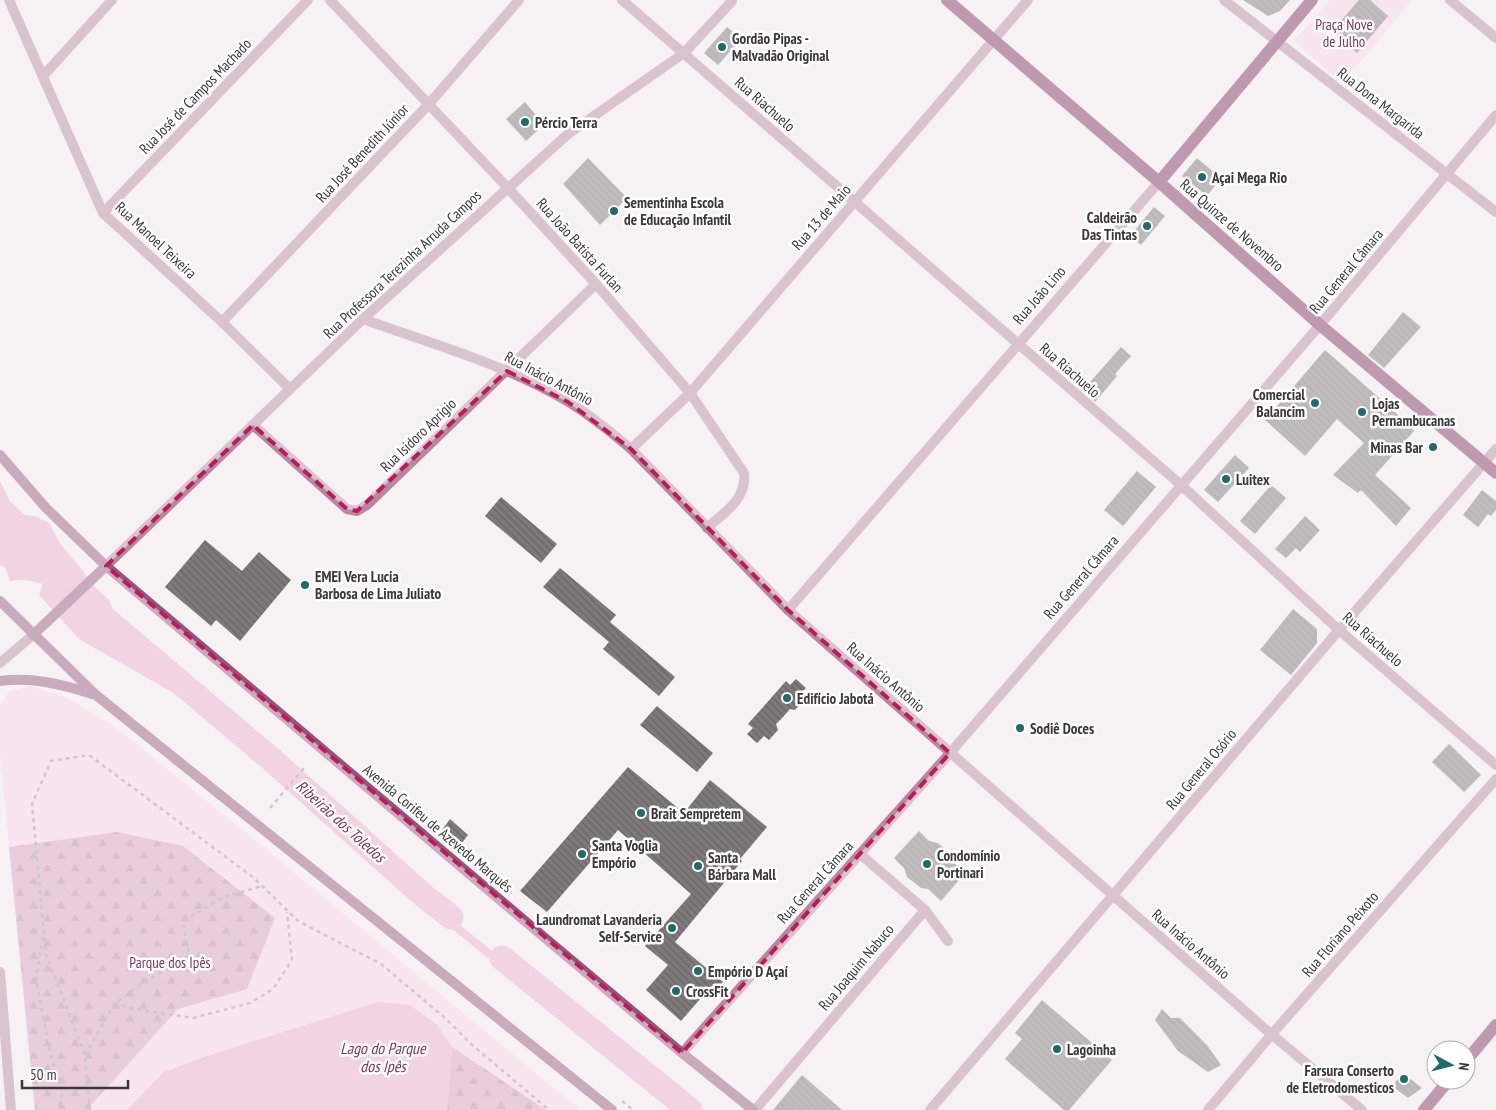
<svg xmlns="http://www.w3.org/2000/svg" width="1496" height="1110" font-family="'PT Sans Narrow',sans-serif">
<defs>
<pattern id="forest-firs" width="22" height="20" patternUnits="userSpaceOnUse" patternTransform="scale(1.25)"><rect width="22" height="20" fill="#db9fc1"/><path d="M5 1l3.5 6h-7zM16 11l3.5 6h-7z" fill="#b3839e"/></pattern>
<pattern id="building-back-hatch" width="6" height="6" patternUnits="userSpaceOnUse" patternTransform="scale(1.25)"><rect width="6" height="6" fill="#7e7a7c"/><path d="M-1 5l2 2M0 0l6 6M5-1l2 2" fill="none" stroke="#686567"/></pattern>
</defs>
<rect width="100%" height="100%" fill="#f6f2f4"/>
<!-- green -->
<g fill="#fcd4ea">
<polygon points="1330,0 1412,0 1342,83 1294,41"/>
<polygon points="29,686 68,698 113,725 259,843 567,1099 582,1110 35,1110 0,754 0,705 9,692"/>
</g>
<!-- forest -->
<g fill="url(#forest-firs)">
<polygon points="117,832 183,846 275,918 247,989 178,1009 91,1105 90,1110 35,1110 9,847"/>
<polygon points="452,1047 546,1110 447,1110"/>
</g>
<!-- water -->
<g fill="#ebaed0">
<path d="M 0,481 L 10,501 L 25,515 L 35,516 L 49,523 L 61,545 L 83,571 L 90,582 L 109,600 L 126,638 L 271,759 L 424,896 L 690,1110 L 683,1110 L 605,1051 L 597,1048 L 377,867 L 182,698 L 79,639 L 39,595 L 43,584 C 29,581 25,578 10,581 L 5,567 L 0,565 Z"/>
<polygon points="378,1002 410,1005 437,1025 452,1047 447,1110 127,1110 164,1072 201,1058"/>
</g>
<g fill="none" stroke-linecap="round" stroke-linejoin="round">
<!-- river -->
<g stroke="#ebaed0" stroke-width="25">
<polyline points="103,617 271,759 424,896 451,917"/>
<polyline points="502,958 690,1110"/>
</g>
</g>
<!-- building -->
<g fill="url(#building-back-hatch)">
<polygon points="1243,0 1290,0 1280,11 1268,16"/>
<polygon points="1359,0 1370,0 1388,16 1357,53 1332,31"/>
<polygon points="727,27 741,39 718,65 704,53"/>
<polygon points="525,102 544,125 526,141 506,119"/>
<polygon points="588,158 627,198 600,225 563,184"/>
<polygon points="1197,158 1221,178 1207,196 1182,176"/>
<polygon points="1154,207 1165,216 1141,245 1130,236"/>
<polygon points="1403,312 1421,327 1384,368 1368,355"/>
<polygon points="1121,347 1131,356 1115,374 1117,376 1095,402 1083,390"/>
<polygon points="1325,350 1394,411 1414,431 1375,475 1411,508 1396,526 1361,490 1358,493 1333,475 1364,443 1337,419 1305,456 1265,420"/>
<polygon points="1235,455 1249,468 1218,502 1204,490"/>
<polygon points="1137,471 1156,487 1123,526 1104,510"/>
<polygon points="1271,485 1286,498 1255,534 1240,521"/>
<polygon points="1482,490 1496,501 1496,510 1491,516 1488,514 1478,527 1463,515"/>
<polygon points="501,497 557,544 541,563 485,516"/>
<polygon points="1305,516 1320,530 1300,552 1296,548 1286,558 1275,549"/>
<polygon points="205,540 242,571 259,552 291,580 240,641 216,620 211,626 165,587"/>
<polygon points="560,568 616,615 610,622 675,677 659,696 603,649 609,642 543,587"/>
<polygon points="1293,609 1317,629 1317,643 1291,675 1260,650"/>
<polygon points="796,679 806,688 799,695 804,700 795,710 790,709 783,717 776,724 778,730 769,740 764,736 757,743 747,734 753,728 748,724 786,681 790,685"/>
<polygon points="657,706 713,753 697,772 640,725"/>
<polygon points="1449,744 1481,775 1464,792 1432,762"/>
<polygon points="628,767 684,813 710,780 767,827 740,859 742,861 675,942 723,982 713,994 708,990 681,1021 646,990 668,965 645,946 691,894 618,830 547,912 520,891"/>
<polygon points="450,819 468,835 458,848 440,833"/>
<polygon points="919,831 929,841 938,843 948,852 950,859 965,873 941,901 928,889 921,888 907,877 904,868 894,858"/>
<polygon points="1042,1000 1112,1060 1069,1110 1064,1110 1005,1059 1022,1039 1015,1033"/>
<polygon points="1162,1009 1171,1018 1180,1018 1207,1045 1221,1065 1208,1072 1178,1051 1155,1020"/>
<polygon points="1403,1073 1422,1088 1408,1098 1392,1086"/>
<polygon points="802,1075 842,1110 773,1110"/>
</g>
<g fill="none" stroke-linecap="round" stroke-linejoin="round">
<!-- path -->
<g stroke="#9b989a" stroke-width="2.5" stroke-dasharray="4 4" stroke-linecap="butt">
<polyline points="270,808 304,768"/>
<polyline points="43,937 36,980 49,1048 62,1094 58,1110"/>
<polyline points="114,1004 140,1010 193,1018 250,1003 273,989 292,960 287,912"/>
<polyline points="85,1055 114,1004 140,985 189,956 183,921 224,897 262,886"/>
<polyline points="622,1101 633,1110"/>
<polyline points="90,1110 85,1055 46,954 32,804 51,761 89,755 254,878 298,921 381,964 444,1017 471,1044 549,1110"/>
</g>
<!-- minor -->
<g stroke="#b689a2" stroke-width="10">
<polyline points="9,0 103,213 222,322 290,389"/>
<path d="M 330,0 L 507,187 L 596,284 L 690,393 L 744,473 C 747,499 724,513 707,528"/>
<polyline points="622,0 1181,485 1339,630 1496,765"/>
<polyline points="1224,0 1496,212"/>
<polyline points="1450,0 1496,38"/>
<polyline points="44,75 112,0"/>
<polyline points="103,213 308,0"/>
<polyline points="363,319 568,134 684,53 732,1"/>
<polyline points="222,322 428,105 519,0"/>
<polyline points="253,425 347,509 357,511 367,505 596,284"/>
<polyline points="631,449 788,610 1264,1028 1362,1110"/>
<polyline points="788,610 1159,182"/>
<polyline points="0,663 33,635"/>
<polyline points="925,910 948,941"/>
<polyline points="0,972 11,1110"/>
<polyline points="682,1053 950,753 1320,325 1496,115"/>
<polyline points="755,1110 925,910 860,854"/>
<polyline points="930,1110 1339,630 1496,449"/>
<polyline points="1208,1110 1272,1034 1496,779"/>
</g>
<!-- tertiary -->
<path stroke="#b689a2" stroke-width="10" d="M 106,566 L 363,319 C 432,344 504,364 567,401 C 590,415 611,432 631,449 L 690,393 L 1028,0"/>
<!-- secondary -->
<g stroke="#94557a" stroke-width="10">
<polyline points="0,455 46,508 106,566 545,938 682,1053 753,1110"/>
<polyline points="0,601 96,695 612,1110"/>
<polyline points="33,635 106,566"/>
<path d="M 0,681 C 32,677 62,684 92,694"/>
</g>
<!-- primary -->
<g stroke="#7b2e5e" stroke-width="12">
<polyline points="947,0 1159,182 1320,325 1496,473"/>
<polyline points="1159,182 1312,0"/>
<polyline points="1466,1061 1496,1025"/>
<polyline points="1424,1110 1449,1080"/>
</g>
</g>
<!-- marked area -->
<path d="M0 0H1496V1110H0ZM 507,371 L 568,402 L 631,449 L 788,610 L 950,753 L 682,1053 L 106,566 L 253,425 L 347,509 L 357,511 Z" fill="#f6f2f4" fill-opacity=".55" fill-rule="evenodd"/>
<path fill="none" stroke="#c2185b" stroke-width="4" stroke-dasharray="10 6" stroke-linejoin="round" d="M 507,371 L 568,402 L 631,449 L 788,610 L 950,753 L 682,1053 L 106,566 L 253,425 L 347,509 L 357,511 Z"/>
<!-- markers -->
<g fill="#1f6b6b" stroke="#fff" stroke-width="2">
<circle cx="722" cy="47" r="5"/>
<circle cx="525" cy="122" r="5"/>
<circle cx="1202" cy="177" r="5"/>
<circle cx="614" cy="211" r="5"/>
<circle cx="1147" cy="226" r="5"/>
<circle cx="1315" cy="403" r="5"/>
<circle cx="1362" cy="412" r="5"/>
<circle cx="1433" cy="447" r="5"/>
<circle cx="1226" cy="479" r="5"/>
<circle cx="305" cy="585" r="5"/>
<circle cx="787" cy="698" r="5"/>
<circle cx="1020" cy="728" r="5"/>
<circle cx="641" cy="813" r="5"/>
<circle cx="582" cy="854" r="5"/>
<circle cx="927" cy="864" r="5"/>
<circle cx="698" cy="866" r="5"/>
<circle cx="672" cy="928" r="5"/>
<circle cx="698" cy="971" r="5"/>
<circle cx="676" cy="991" r="5"/>
<circle cx="1057" cy="1049" r="5"/>
<circle cx="1404" cy="1079" r="5"/>
</g>
<g text-anchor="middle" dominant-baseline="central" stroke-width="5" stroke-linejoin="round" paint-order="stroke">
<!-- park labels -->
<g font-size="15" fill="#7d3662" stroke="#fff">
<text x="1344" y="24">Praça Nove<tspan x="1344" dy="17">de Julho</tspan></text>
<text x="170" y="962">Parque dos Ipês</text>
</g>
<!-- poi labels -->
<g font-size="15" font-weight="bold" fill="#3a3839" stroke="#fff" text-anchor="start">
<text x="732" y="38">Gordão Pipas -<tspan x="732" dy="17">Malvadão Original</tspan></text>
<text x="535" y="122">Pércio Terra</text>
<text x="1212" y="177">Açai Mega Rio</text>
<text x="624" y="202">Sementinha Escola<tspan x="624" dy="17">de Educação Infantil</tspan></text>
<text x="1137" y="217" text-anchor="end">Caldeirão<tspan x="1137" dy="17">Das Tintas</tspan></text>
<text x="1305" y="394" text-anchor="end">Comercial<tspan x="1305" dy="17">Balancim</tspan></text>
<text x="1372" y="403">Lojas<tspan x="1372" dy="17">Pernambucanas</tspan></text>
<text x="1423" y="447" text-anchor="end">Minas Bar</text>
<text x="1236" y="479">Luitex</text>
<text x="315" y="576">EMEI Vera Lucia<tspan x="315" dy="17">Barbosa de Lima Juliato</tspan></text>
<text x="797" y="698">Edifício Jabotá</text>
<text x="1030" y="728">Sodiê Doces</text>
<text x="651" y="813">Brait Sempretem</text>
<text x="592" y="845">Santa Voglia<tspan x="592" dy="17">Empório</tspan></text>
<text x="937" y="855">Condomínio<tspan x="937" dy="17">Portinari</tspan></text>
<text x="708" y="857">Santa<tspan x="708" dy="17">Bárbara Mall</tspan></text>
<text x="662" y="919" text-anchor="end">Laundromat Lavanderia<tspan x="662" dy="17">Self-Service</tspan></text>
<text x="708" y="971">Empório D Açaí</text>
<text x="686" y="991">CrossFit</text>
<text x="1067" y="1049">Lagoinha</text>
<text x="1394" y="1070" text-anchor="end">Farsura Conserto<tspan x="1394" dy="17">de Eletrodomesticos</tspan></text>
</g>
<!-- street labels -->
<g font-size="15" fill="#3a3839" stroke="#fff">
<text transform="translate(195 96) rotate(-46)">Rua José de Campos Machado</text>
<text transform="translate(1381 103) rotate(38)">Rua Dona Margarida</text>
<text transform="translate(765 104) rotate(41)">Rua Riachuelo</text>
<text transform="translate(362 153) rotate(-47)">Rua José Benedith Júnior</text>
<text transform="translate(821 217) rotate(-49)">Rua 13 de Maio</text>
<text transform="translate(1232 225) rotate(41)">Rua Quinze de Novembro</text>
<text transform="translate(156 240) rotate(43)">Rua Manoel Teixeira</text>
<text transform="translate(580 245) rotate(48)">Rua João Batista Furlan</text>
<text transform="translate(402 264) rotate(-43)">Rua Professora Terezinha Arruda Campos</text>
<text transform="translate(1346 271) rotate(-50)">Rua General Câmara</text>
<text transform="translate(1039 295) rotate(-49)">Rua João Lino</text>
<text transform="translate(1070 370) rotate(41)">Rua Riachuelo</text>
<text transform="translate(549 378) rotate(28)">Rua Inácio Antônio</text>
<text transform="translate(418 435) rotate(-44)">Rua Isidoro Aprígio</text>
<text transform="translate(1081 577) rotate(-49)">Rua General Câmara</text>
<text transform="translate(1373 639) rotate(41)">Rua Riachuelo</text>
<text transform="translate(886 677) rotate(41)">Rua Inácio Antônio</text>
<text transform="translate(1201 769) rotate(-50)">Rua General Osório</text>
<text transform="translate(438 828) rotate(40)">Avenida Corifeu de Azevedo Marquês</text>
<text transform="translate(815 882) rotate(-48)">Rua General Câmara</text>
<text transform="translate(1340 934) rotate(-49)">Rua Floriano Peixoto</text>
<text transform="translate(1191 944) rotate(41)">Rua Inácio Antônio</text>
<text transform="translate(856 967) rotate(-50)">Rua Joaquim Nabuco</text>
</g>
<!-- water labels -->
<g font-size="16" font-style="italic" fill="#7c3561" stroke="#fff">
<text transform="translate(341 821) rotate(42)">Ribeirão dos Toledos</text>
<text x="383" y="1048">Lago do Parque<tspan x="383" dy="18">dos Ipês</tspan></text>
</g>
</g>
<!-- north arrow -->
<g transform="translate(1451 1065) rotate(97)"><circle r="24" fill="#ffffff" stroke="#b0afb0"/>
<path d="M0-4L9 19L0 12L-9 19Z" fill="#1f6b6b"/>
<text y="-8" font-size="14" font-weight="bold" text-anchor="middle" fill="#3a3839">N</text>
</g>
<!-- scale -->
<path d="M22 1080v8h106v-8" fill="none" stroke="#3a3839" stroke-width="2.5"/>
<text x="30" y="1080" font-size="15" fill="#3a3839" stroke="#ffffff" stroke-width="4" paint-order="stroke">50 m</text>
</svg>
